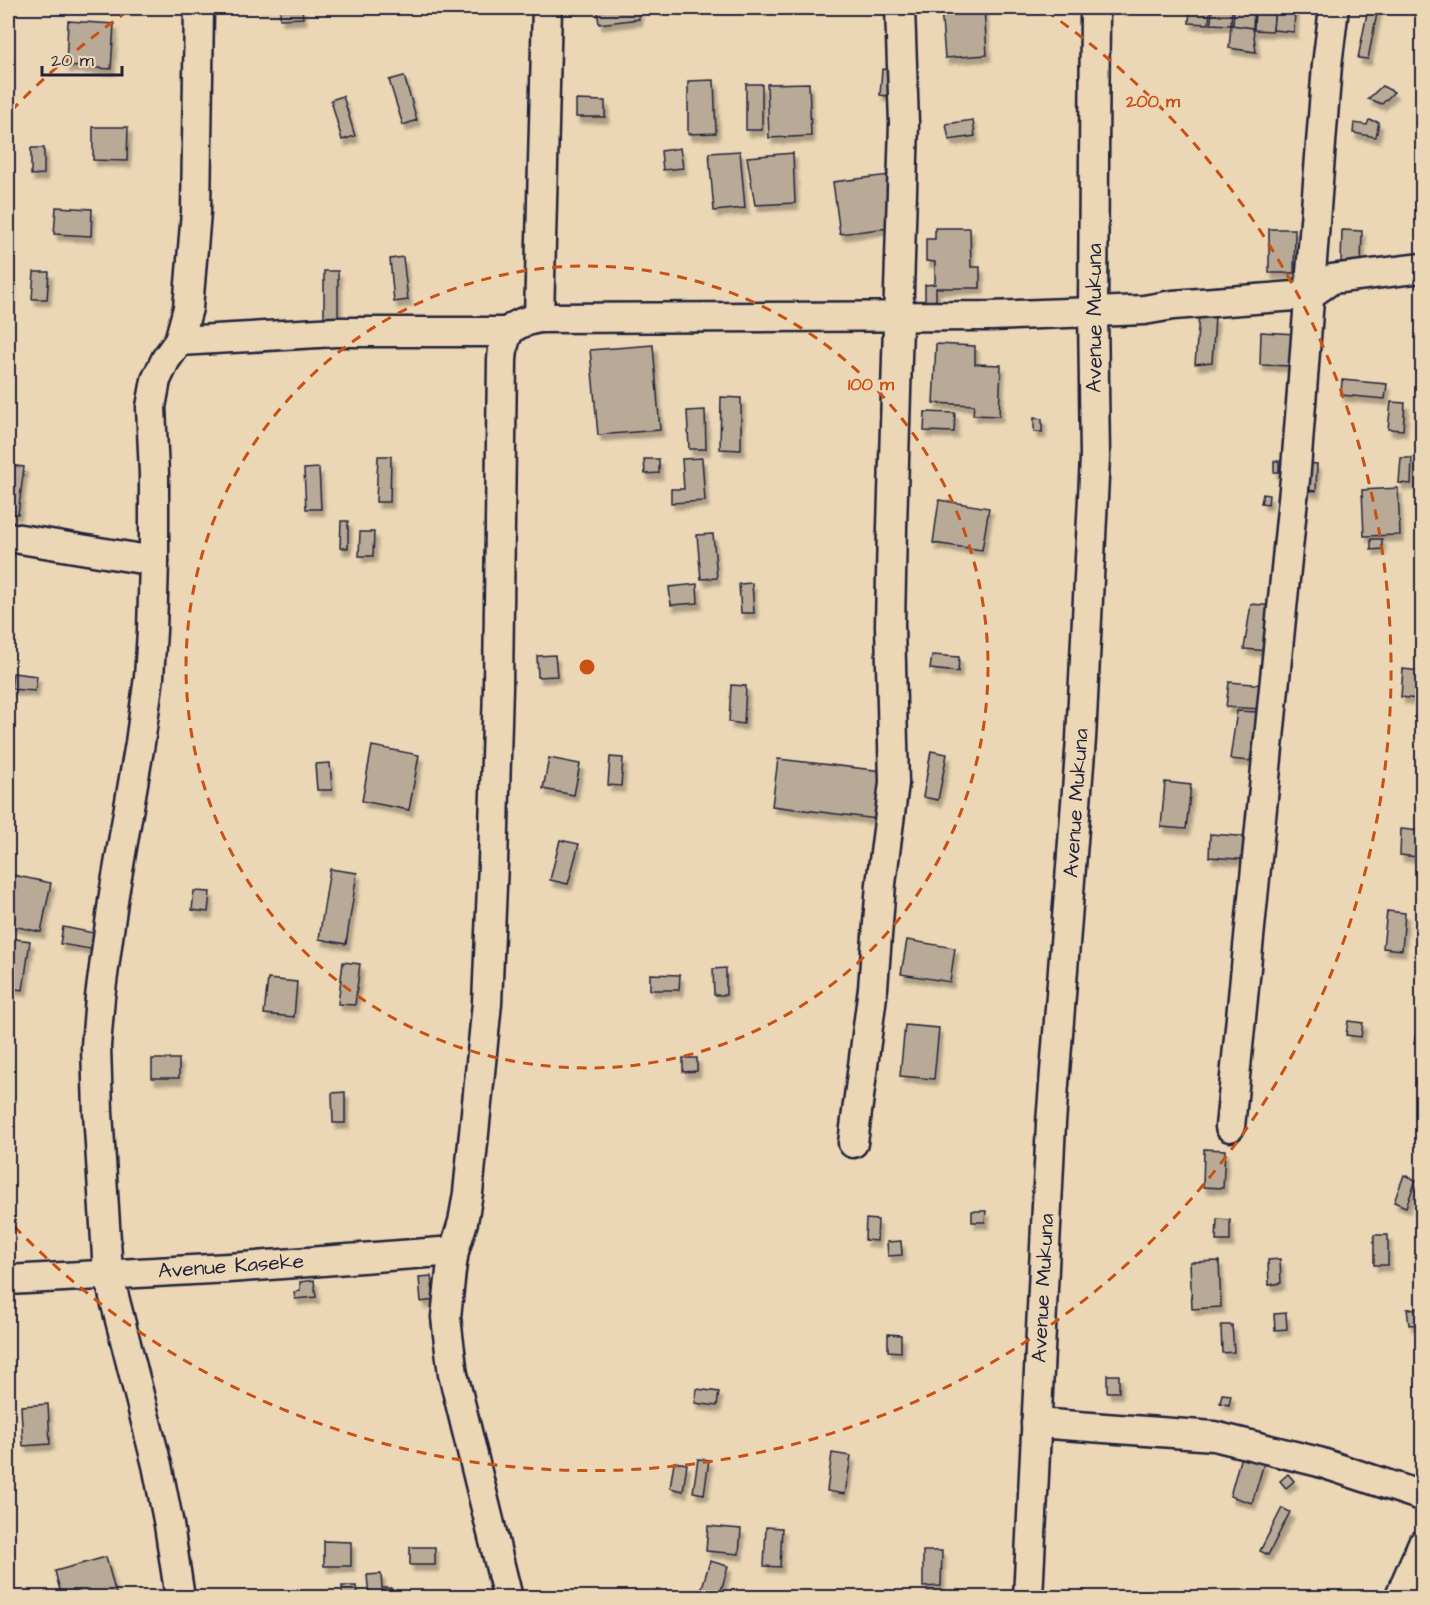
<svg xmlns="http://www.w3.org/2000/svg" width="1430" height="1605" font-family="'Architects Daughter',sans-serif">
<defs>
<filter id="shadow"><feDropShadow dx="3.5" dy="6" stdDeviation="1.5" flood-color="#0004"/></filter>
</defs>
<rect width="100%" height="100%" fill="#ebd7b5"/>
<filter id="ink" filterUnits="userSpaceOnUse"><feTurbulence type="fractalNoise" baseFrequency=".0167" numOctaves="2"/><feDisplacementMap in="SourceGraphic" scale="12" xChannelSelector="R" yChannelSelector="G"/><feConvolveMatrix kernelMatrix="1 2 1 2 8 2 1 2 1" color-interpolation-filters="sRGB"/></filter>
<g filter="url(#ink)">
<!-- building -->
<g fill="#b9aa97" stroke="#22223b" stroke-width="1.5" filter="url(#shadow)">
<polygon points="257,8 302,8 303,18 280,19 280,8"/>
<polygon points="597,8 638,8 639,19 599,24"/>
<polygon points="941,8 984,8 987,55 945,58"/>
<polygon points="1190,8 1210,8 1209,24 1189,23"/>
<polygon points="1212,8 1232,8 1231,25 1211,24"/>
<polygon points="1234,8 1254,8 1253,28 1233,27"/>
<polygon points="1255,8 1275,8 1273,31 1254,30"/>
<polygon points="1275,8 1295,8 1294,32 1273,30"/>
<polygon points="1368,8 1378,8 1368,59 1358,58"/>
<polygon points="68,21 114,24 111,69 66,66"/>
<polygon points="1231,25 1253,28 1256,52 1229,48"/>
<polygon points="882,69 898,71 895,97 880,95"/>
<polygon points="404,76 417,120 403,125 389,80"/>
<polygon points="714,80 716,133 688,134 688,81"/>
<polygon points="809,83 811,136 769,138 767,84"/>
<rect x="746" y="84" width="16" height="46"/>
<polygon points="1382,86 1394,92 1382,104 1368,99"/>
<polygon points="343,96 355,136 342,140 331,100"/>
<polygon points="576,100 605,101 605,117 576,117"/>
<polygon points="973,120 975,136 949,140 946,124"/>
<polygon points="1369,120 1379,122 1376,137 1353,133 1354,123 1367,125"/>
<polygon points="93,127 128,127 127,161 93,160"/>
<polygon points="31,148 44,148 44,174 31,175"/>
<polygon points="680,148 683,168 663,170 661,151"/>
<polygon points="740,151 745,208 714,211 709,153"/>
<polygon points="793,153 795,203 755,205 747,157"/>
<polygon points="889,175 896,227 840,234 833,182"/>
<polygon points="56,207 92,209 91,236 54,234"/>
<polygon points="935,228 970,228 971,267 980,267 980,288 936,288 936,304 925,304 925,285 935,284 935,262 926,261 926,239 935,239"/>
<polygon points="1269,229 1295,229 1294,273 1269,273"/>
<polygon points="1342,230 1362,231 1361,264 1341,263"/>
<polygon points="403,257 408,300 394,302 390,259"/>
<rect x="324" y="271" width="14" height="47"/>
<polygon points="34,272 49,272 47,299 32,299"/>
<polygon points="8,281 12,281 10,308 8,308"/>
<polygon points="1199,316 1215,317 1212,362 1195,364"/>
<polygon points="1261,332 1297,334 1295,366 1260,365"/>
<polygon points="936,344 975,346 975,364 1001,365 999,416 973,415 974,405 933,403"/>
<polygon points="653,345 660,430 598,435 590,350"/>
<polygon points="1342,380 1387,384 1385,399 1341,395"/>
<polygon points="721,397 741,398 741,450 720,449"/>
<polygon points="1391,402 1405,403 1403,430 1388,429"/>
<polygon points="705,410 706,449 689,449 687,411"/>
<polygon points="925,412 955,413 954,432 924,431"/>
<polygon points="1034,418 1042,419 1042,432 1034,432"/>
<polygon points="378,456 391,456 390,502 376,502"/>
<polygon points="702,458 705,501 671,503 671,489 684,489 682,459"/>
<polygon points="1401,458 1412,458 1411,484 1399,483"/>
<polygon points="644,459 659,459 659,473 645,474"/>
<rect x="1274" y="461" width="5" height="11"/>
<polygon points="1308,463 1317,464 1316,491 1306,490"/>
<polygon points="8,465 24,467 18,514 8,513"/>
<polygon points="319,468 321,509 306,509 304,469"/>
<polygon points="1398,488 1400,535 1364,536 1362,490"/>
<polygon points="1263,494 1269,495 1268,504 1261,503"/>
<polygon points="939,500 989,508 982,550 933,543"/>
<polygon points="341,521 348,521 348,548 340,548"/>
<polygon points="360,532 374,532 373,556 359,556"/>
<polygon points="713,534 717,578 701,579 697,535"/>
<polygon points="1371,539 1382,539 1382,549 1371,550"/>
<rect x="1421" y="543" width="1" height="28"/>
<polygon points="752,583 754,613 741,613 739,584"/>
<polygon points="697,584 698,603 671,605 669,587"/>
<polygon points="8,603 11,603 8,633"/>
<polygon points="1251,604 1273,606 1268,651 1244,649"/>
<polygon points="555,655 557,676 538,677 537,656"/>
<polygon points="932,655 959,657 958,672 930,669"/>
<polygon points="1403,669 1420,671 1417,699 1401,697"/>
<polygon points="13,673 37,676 35,691 11,689"/>
<polygon points="1229,682 1264,685 1261,709 1226,707"/>
<polygon points="731,685 746,686 744,724 729,722"/>
<polygon points="1237,711 1257,712 1250,761 1230,759"/>
<polygon points="372,746 419,755 409,810 362,801"/>
<polygon points="931,751 947,754 938,800 923,797"/>
<polygon points="610,757 623,758 621,786 608,785"/>
<polygon points="549,758 580,764 574,795 543,789"/>
<polygon points="778,759 883,771 877,819 772,806"/>
<polygon points="330,763 332,790 317,790 315,764"/>
<polygon points="1165,782 1191,785 1186,829 1161,827"/>
<polygon points="1401,829 1420,831 1418,857 1400,855"/>
<polygon points="1210,834 1252,837 1251,860 1209,857"/>
<polygon points="560,840 579,844 568,884 550,880"/>
<polygon points="330,869 357,873 346,944 319,939"/>
<polygon points="13,875 51,883 41,932 8,925 8,901"/>
<polygon points="194,891 210,892 208,912 192,910"/>
<polygon points="1387,911 1405,913 1402,950 1383,948"/>
<polygon points="63,927 99,934 96,950 60,944"/>
<polygon points="9,938 30,941 23,990 8,988"/>
<polygon points="907,940 955,948 950,982 901,974"/>
<polygon points="343,962 360,964 355,1005 338,1004"/>
<polygon points="726,968 726,995 714,995 713,969"/>
<polygon points="650,974 680,975 679,990 650,990"/>
<polygon points="268,979 297,982 294,1017 264,1014"/>
<polygon points="1421,1011 1422,1011 1422,1046 1414,1044"/>
<polygon points="1348,1021 1363,1023 1361,1037 1346,1035"/>
<polygon points="905,1025 939,1028 934,1079 900,1076"/>
<polygon points="683,1058 697,1058 697,1071 683,1072"/>
<rect x="152" y="1059" width="27" height="19"/>
<polygon points="345,1092 345,1123 333,1123 332,1093"/>
<polygon points="1204,1149 1225,1150 1223,1188 1203,1187"/>
<polygon points="1404,1175 1416,1180 1406,1207 1394,1202"/>
<polygon points="972,1211 986,1211 985,1222 972,1222"/>
<polygon points="866,1219 878,1220 877,1241 865,1240"/>
<polygon points="1217,1219 1230,1220 1230,1241 1216,1241"/>
<rect x="1374" y="1235" width="14" height="30"/>
<polygon points="901,1241 902,1255 888,1256 887,1242"/>
<polygon points="1280,1259 1281,1283 1269,1285 1268,1260"/>
<polygon points="1219,1261 1221,1307 1192,1309 1190,1262"/>
<polygon points="431,1276 434,1300 421,1302 419,1277"/>
<polygon points="314,1280 316,1297 295,1299 294,1292 300,1291 300,1282"/>
<polygon points="1422,1308 1422,1324 1409,1325 1407,1309"/>
<polygon points="1286,1313 1287,1329 1275,1330 1274,1314"/>
<polygon points="1221,1325 1232,1325 1234,1352 1222,1353"/>
<polygon points="888,1334 901,1335 901,1352 888,1351"/>
<rect x="1107" y="1375" width="12" height="17"/>
<polygon points="697,1389 719,1392 717,1406 695,1403"/>
<polygon points="1222,1394 1231,1395 1229,1405 1220,1403"/>
<polygon points="48,1404 50,1444 23,1446 21,1406"/>
<polygon points="832,1453 851,1456 845,1494 827,1491"/>
<polygon points="1241,1456 1264,1463 1252,1503 1230,1496"/>
<polygon points="698,1459 709,1460 704,1494 693,1492"/>
<polygon points="674,1462 687,1464 683,1491 670,1488"/>
<polygon points="1288,1474 1294,1481 1286,1488 1280,1481"/>
<polygon points="1282,1508 1290,1512 1268,1555 1260,1551"/>
<polygon points="708,1526 741,1529 739,1554 706,1551"/>
<polygon points="766,1527 782,1528 780,1567 764,1566"/>
<polygon points="324,1541 351,1542 351,1566 324,1566"/>
<rect x="410" y="1547" width="25" height="18"/>
<polygon points="923,1551 942,1551 941,1586 923,1587"/>
<polygon points="106,1557 117,1598 62,1598 55,1571"/>
<polygon points="710,1561 728,1566 719,1598 700,1594"/>
<polygon points="381,1574 382,1588 391,1588 392,1598 369,1598 367,1575"/>
<polygon points="342,1586 356,1586 357,1598 342,1598"/>
</g>
<g fill="none" stroke-linecap="round" stroke-linejoin="round">
<defs>
<g id="street">
<polyline points="539,318 547,8"/>
<polyline points="179,341 336,332 507,332"/>
<polyline points="8,537 154,561"/>
<polyline points="1230,1127 1296,469 1327,65 1334,8"/>
<polyline points="853,1143 873,988 881,884 894,783 890,625 892,527 904,123 900,8"/>
<polyline points="8,1280 229,1268 454,1251"/>
<polyline points="1036,1423 1214,1436 1319,1462 1422,1496"/>
<polyline points="180,1598 169,1525 157,1465 108,1273 98,1112 96,1046 100,997 114,894 140,743 149,677 152,631 154,561 154,474 151,407 156,380 166,359 179,341 188,308 196,212 199,8"/>
<path d="M 508,1598 L 453,1374 L 448,1335 L 446,1317 L 451,1271 L 454,1251 L 463,1222 L 468,1193 L 487,1003 L 493,863 L 498,687 L 502,360 C 504,331 510,324 539,318 L 991,316 L 1144,310 L 1173,305 L 1309,295 L 1332,279 L 1422,268"/>
<polyline points="1028,1598 1051,1123 1081,739 1095,457 1093,312 1095,8"/>
<polyline points="1399,1598 1422,1545"/>
</g>
</defs>
<!-- street casing -->
<use href="#street" stroke="#22223b" stroke-width="33"/>
<!-- street -->
<use href="#street" stroke="#ebd7b5" stroke-width="28"/>
</g>
</g>
<!-- distance rings -->
<g fill="none" stroke="#ca5113" stroke-width="3" stroke-dasharray="10 8">
<circle cx="587" cy="667" r="401"/>
<path d="M11 111A801 801 0 0 1 128 11M1046 11A801 801 0 1 1 11 1223"/>
</g>
<g text-anchor="middle" dominant-baseline="central" stroke-width="4.5" stroke-linejoin="round" paint-order="stroke">
<!-- street labels -->
<g font-size="21" fill="#22223b" stroke="#ebd7b5">
<text transform="translate(1094 318) rotate(-90)">Avenue Mukuna</text>
<text transform="translate(1076 803) rotate(-86)">Avenue Mukuna</text>
<text transform="translate(231 1266) rotate(-4)">Avenue Kaseke</text>
<text transform="translate(1043 1288) rotate(-87)">Avenue Mukuna</text>
</g>
</g>
<circle cx="587" cy="667" r="9" fill="#ca5113" stroke="#ebd7b5" stroke-width="3"/>
<g font-size="18" text-anchor="middle" font-weight="bold" fill="#ca5113" stroke="#ebd7b5" stroke-width="4.5" stroke-linejoin="round" paint-order="stroke">
<text x="1153" y="107">200 m</text>
<text x="871" y="390">100 m</text>
</g>
<!-- margin -->
<rect width="1430" height="1605" fill="none" stroke="#ebd7b5" stroke-width="30"/>
<rect x="15" y="15" width="1400" height="1575" fill="none" stroke="#22223b" stroke-width="2" filter="url(#ink)"/>
<!-- scale -->
<path d="M42 66v9h80v-9" fill="none" stroke="#22223b" stroke-width="3"/>
<text x="51" y="66" font-size="18" fill="#22223b" stroke="#ebd7b5" stroke-width="4.5" paint-order="stroke">20 m</text>
</svg>
